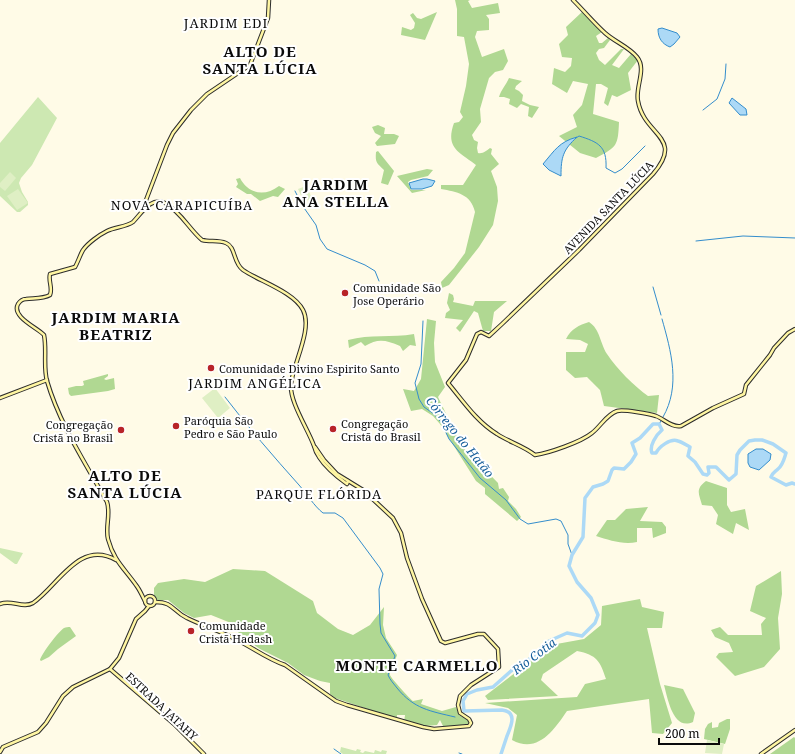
<svg xmlns="http://www.w3.org/2000/svg" width="795" height="754" font-family="'Noto Serif',serif">
<rect width="100%" height="100%" fill="#fffbe7"/>
<!-- green -->
<g fill="#cde8b2">
<polygon points="38,97 57,118 32,165 21,178 19,183 22,192 28,202 28,205 20,212 17,212 0,196 0,143"/>
<polygon points="0,548 23,553 17,564 15,564 0,553"/>
<polygon points="341,747 356,751 357,749 361,750 360,752 363,753 365,751 374,753 375,750 381,752 382,750 387,751 386,754 343,754 340,752"/>
</g>
<!-- forest -->
<g fill="#b0d892">
<path d="M 455,0 L 470,0 L 468,1 L 472,8 L 498,3 L 500,13 L 486,15 L 489,19 L 489,30 L 477,31 L 475,37 L 482,57 L 504,49 L 508,61 L 503,70 L 495,72 L 489,78 L 480,109 L 481,122 L 472,135 L 474,140 L 478,142 L 477,148 L 478,153 C 483,154 486,151 490,148 L 492,149 L 491,154 L 499,164 L 491,171 L 497,187 L 498,201 L 493,225 L 479,247 L 449,285 L 442,288 L 441,282 L 454,268 L 465,253 L 475,212 C 471,194 457,192 441,189 L 441,185 L 463,185 L 476,165 C 459,152 445,148 454,123 L 459,122 L 463,117 L 460,112 L 466,86 L 469,64 L 464,37 L 457,36 L 457,9 Z"/>
<polygon points="437,12 425,40 401,35 402,27 411,30 414,28 415,23 410,15 413,13 417,18 421,19"/>
<path d="M 582,12 L 602,32 L 596,36 L 599,43 L 602,43 L 608,38 L 610,40 L 604,48 L 599,49 L 596,53 L 599,60 L 605,65 L 621,49 L 624,49 L 612,65 L 619,68 L 631,54 L 638,60 L 628,73 L 631,90 L 617,97 L 612,95 L 608,106 L 604,103 L 608,88 L 601,84 L 596,84 L 593,114 L 619,122 C 618,146 617,147 596,158 L 580,153 L 559,136 L 577,127 L 573,115 L 582,105 L 588,84 L 573,81 L 567,93 L 552,84 L 554,68 L 565,72 L 571,66 L 572,58 L 562,57 L 559,44 L 568,35 L 566,27 Z"/>
<path d="M 509,78 L 522,81 L 516,86 L 515,89 L 519,91 L 523,95 L 522,101 L 530,105 L 539,107 L 532,118 L 528,116 L 529,107 L 521,104 L 517,108 L 509,104 L 510,99 L 504,97 L 499,97 C 501,90 506,85 509,78 Z"/>
<polygon points="378,125 385,128 384,134 394,134 399,136 395,144 377,146 375,143 381,136 375,133 372,127"/>
<path d="M 378,151 L 394,171 L 388,185 L 381,183 L 384,170 C 377,163 375,163 376,152 Z"/>
<polygon points="427,169 433,170 428,176 411,180 408,182 411,190 426,190 412,193 397,176"/>
<path d="M 240,178 C 248,194 265,197 279,186 L 285,189 L 278,197 L 273,196 L 260,201 L 251,194 L 247,194 L 236,187 L 238,184 L 236,179 Z"/>
<polygon points="449,293 453,295 454,299 453,302 473,306 475,301 507,301 494,312 491,331 483,331 478,313 474,311 460,332 456,328 463,320 445,318 446,313 450,310 447,303"/>
<polygon points="427,319 436,321 434,343 435,362 445,387 438,397 461,445 498,483 499,489 503,488 509,497 508,501 516,509 521,517 517,521 485,494 485,488 476,481 440,424 433,416 422,409 411,411 403,389 414,391 421,379"/>
<path d="M 589,322 C 600,329 600,343 607,354 C 617,369 634,386 648,396 L 659,395 L 657,413 L 604,406 L 600,390 L 587,377 L 575,378 L 566,370 L 566,352 L 585,352 L 588,344 L 580,340 L 566,339 C 571,329 579,325 589,322 Z"/>
<path d="M 414,334 L 416,346 L 410,345 L 403,351 L 400,346 C 386,340 378,338 365,346 L 361,342 L 349,348 L 348,340 C 370,334 392,338 414,334 Z"/>
<polygon points="108,374 108,376 104,379 106,380 114,378 115,389 108,391 71,396 69,394 68,388 76,386 82,386 84,385 83,381"/>
<path d="M 706,481 L 727,488 L 727,505 L 731,512 L 745,509 L 749,530 L 736,523 L 733,534 L 716,524 L 718,515 L 712,506 L 702,505 C 699,494 695,489 706,481 Z"/>
<path d="M 648,507 L 640,521 L 662,522 L 666,527 L 666,533 L 653,538 L 652,528 L 637,528 L 637,542 C 623,545 609,540 596,536 L 607,520 L 615,520 L 626,509 Z"/>
<path d="M 233,569 L 265,571 L 313,601 L 317,613 L 338,629 L 353,635 L 370,625 L 384,607 L 383,625 L 386,638 L 397,655 C 396,659 389,672 390,675 C 390,677 410,699 413,701 L 423,699 L 421,704 L 442,711 L 456,707 L 459,715 L 469,721 L 468,724 L 449,727 L 443,726 L 440,720 L 437,725 L 425,726 L 404,722 L 405,715 L 397,715 L 397,719 L 335,698 L 330,694 L 330,683 L 320,681 L 304,675 L 288,663 L 260,649 L 242,637 L 231,623 L 211,615 L 194,618 L 184,613 L 168,600 L 157,600 L 154,598 L 154,588 L 158,583 L 184,579 L 205,582 Z"/>
<polygon points="781,571 782,594 778,618 780,649 764,667 735,676 716,657 719,653 733,652 729,643 715,637 711,630 720,627 728,635 762,635 761,624 766,618 750,611 756,586"/>
<path d="M 640,599 L 642,607 L 664,612 L 662,628 L 647,628 L 660,684 L 672,723 L 663,734 L 652,733 L 649,699 L 567,711 C 554,730 538,754 512,740 L 517,715 L 508,708 L 485,703 L 577,697 L 585,684 L 606,679 C 600,661 597,655 577,651 L 543,674 L 541,680 L 558,696 L 488,700 L 485,696 L 551,645 L 584,639 L 601,625 L 602,606 Z"/>
<path d="M 70,627 L 76,636 L 58,649 L 49,657 L 41,661 L 40,660 C 42,653 59,631 64,628 C 66,627 68,627 70,627 Z"/>
<path d="M 664,685 L 683,689 L 695,713 L 693,722 C 673,731 668,699 664,685 Z"/>
<polygon points="727,719 730,719 730,729 725,744 704,739 705,729 708,724 712,722 712,728 718,727 719,723"/>
<polygon points="794,737 795,738 795,754 770,754"/>
</g>
<!-- pitch -->
<g fill="#dfefc4">
<polygon points="10,172 16,178 5,191 0,187 0,183"/>
<polygon points="306,186 312,198 304,202 298,189"/>
<polygon points="18,189 28,203 17,210 7,196"/>
<polygon points="215,388 230,408 218,418 202,398"/>
<polygon points="707,740 724,744 722,754 705,753"/>
</g>
<!-- water -->
<g fill="#acd9f6" stroke="#348dcc">
<path d="M 662,28 L 677,33 L 680,37 L 674,44 L 670,47 C 662,44 658,38 658,29 Z"/>
<polygon points="732,98 746,109 747,115 740,115 729,103"/>
<path d="M 577,137 C 563,150 561,157 561,176 L 549,170 L 543,164 C 555,150 559,142 577,137 Z"/>
<polygon points="423,179 427,179 435,181 432,186 422,189 411,189 409,183"/>
<polygon points="756,449 763,449 771,454 770,460 759,470 750,467 748,463 748,454"/>
</g>
<g fill="none" stroke-linecap="round" stroke-linejoin="round">
<!-- stream -->
<g stroke="#348dcc" stroke-width="1">
<polyline points="703,110 717,99 725,79 726,64"/>
<path d="M 576,138 L 579,136 C 598,142 607,146 606,168 L 615,173 L 622,169 L 645,146"/>
<polyline points="295,191 302,205 316,225 320,239 327,249 365,265 375,271 379,281"/>
<polyline points="696,241 743,236 795,238"/>
<polyline points="653,287 661,315"/>
<path d="M 662,319 C 671,351 681,386 663,417"/>
<polyline points="423,321 421,364 415,383 419,399 424,407 434,414 441,422 449,439 480,478 506,500 520,519 528,524 556,519 561,521 568,535 568,544 572,555"/>
<path d="M 225,397 C 248,427 273,456 299,485 C 307,494 314,506 323,513 L 335,513 L 343,518 L 380,568 L 383,574 L 379,589 L 380,624 L 381,633 L 395,656 L 388,675 C 390,680 394,684 397,688 C 414,709 430,711 455,717"/>
<polyline points="659,424 661,421"/>
<polyline points="334,749 341,754"/>
<polyline points="459,753 462,754"/>
</g>
<!-- river -->
<path stroke="#acd9f6" stroke-width="3.5" d="M 501,754 C 503,748 505,742 507,736 C 511,726 518,712 502,710 L 464,711 L 463,701 L 467,694 L 477,690 L 493,687 L 511,671 L 534,656 L 537,652 L 549,641 L 567,633 L 582,636 L 595,623 L 598,615 L 591,598 L 577,582 L 569,566 L 572,555 L 583,537 L 585,498 L 593,487 L 603,484 L 608,481 L 612,470 L 614,468 L 624,469 L 631,462 L 636,454 L 632,443 L 640,438 L 653,424 L 659,424 L 662,430 C 656,435 649,446 652,453 L 656,453 C 659,447 670,438 678,441 C 682,442 686,445 690,447 L 688,456 L 695,462 L 703,474 L 707,475 L 709,473 L 708,467 L 716,467 L 729,480 L 736,474 L 737,455 L 740,450 L 749,441 L 755,440 L 762,440 L 773,444 L 786,453 C 784,459 783,465 778,469 C 775,472 773,472 771,477 L 786,485 L 792,483 L 795,484"/>
<defs>
<g id="secondary">
<path d="M 573,0 C 584,11 594,23 605,33 C 615,42 629,47 637,57 C 647,69 635,87 638,101 C 644,136 685,137 653,174 L 579,250 L 502,324 L 489,336 L 481,332 L 477,334 L 466,360 L 448,383 C 463,401 477,422 497,434 C 509,442 524,446 535,455 C 549,453 581,442 592,433 C 600,427 607,414 617,411 C 623,409 650,414 656,416 C 664,419 672,428 681,426 L 713,408 L 744,394 L 746,385 L 770,355 L 774,348 L 788,333 L 795,329"/>
<polyline points="143,208 167,145 173,133 191,110 207,94 250,65 268,18 269,0"/>
<polyline points="0,398 47,380"/>
<circle cx="150" cy="601" r="5"/>
<path d="M 145,601 C 142,596 140,590 136,585 C 124,568 114,561 108,539 C 105,527 111,514 107,502 C 85,462 60,425 47,381 C 43,366 47,350 44,335 C 38,328 11,317 18,304 C 20,301 22,299 26,299 C 34,298 43,299 50,295 C 53,288 48,281 50,274 L 75,267 C 78,262 80,255 83,250 C 88,243 99,235 107,231 C 115,227 126,227 133,222 C 141,214 151,196 165,203 C 181,212 189,229 202,240 C 210,242 218,240 226,243 C 236,247 233,263 243,270 C 259,281 294,292 303,310 C 313,329 293,364 291,384 C 289,401 308,429 314,446 C 315,450 316,453 319,457 C 326,468 336,476 347,484 L 348,481"/>
<path d="M 155,602 C 174,602 172,611 187,618 C 203,626 220,631 235,639 C 252,647 267,659 285,665 L 336,701 L 347,705 L 423,727 L 434,729 L 469,726 L 471,723 L 469,719 L 460,713 L 458,705 L 460,696 L 471,685 L 499,667 L 498,649 L 484,634 L 478,634 L 445,643 L 441,641 L 422,599 L 407,558 L 401,533 L 393,518 L 363,490 L 337,474 L 324,460 L 315,447"/>
<path d="M 0,604 C 11,599 23,609 33,603 C 58,586 79,539 116,560"/>
<polyline points="110,669 174,724 204,754"/>
<polyline points="0,752 3,747 38,732 46,723 63,696 73,687 110,669 119,658 136,619 145,611 149,606"/>
<polyline points="761,754 795,730"/>
</g>
</defs>
<!-- secondary casing -->
<use href="#secondary" stroke="#2c2c2c" stroke-width="4.5"/>
<!-- secondary -->
<use href="#secondary" stroke="#fff6a2" stroke-width="2.5"/>
</g>
<!-- markers -->
<g fill="#b82328" stroke="#fff" stroke-width="1.5">
<circle cx="345" cy="293" r="4"/>
<circle cx="211" cy="368" r="4"/>
<circle cx="176" cy="426" r="4"/>
<circle cx="333" cy="429" r="4"/>
<circle cx="121" cy="430" r="4"/>
<circle cx="191" cy="631" r="4"/>
</g>
<g text-anchor="middle" dominant-baseline="central" stroke-width="4" stroke-linejoin="round" paint-order="stroke">
<!-- street labels -->
<g font-size="11" fill="#0a0a0a" stroke="#fff">
<text transform="translate(608 207) rotate(-46)">AVENIDA SANTA LÚCIA</text>
<text transform="translate(162 706) rotate(43)">ESTRADA JATAHY</text>
</g>
<!-- poi labels -->
<g font-size="11" fill="#0a0a0a" stroke="#fff" text-anchor="start">
<text x="353" y="287">Comunidade São<tspan x="353" dy="13">Jose Operário</tspan></text>
<text x="219" y="368">Comunidade Divino Espirito Santo</text>
<text x="184" y="420">Paróquia São<tspan x="184" dy="13">Pedro e São Paulo</tspan></text>
<text x="341" y="423">Congregação<tspan x="341" dy="13">Cristã do Brasil</tspan></text>
<text x="113" y="424" text-anchor="end">Congregação<tspan x="113" dy="13">Cristã no Brasil</tspan></text>
<text x="199" y="625">Comunidade<tspan x="199" dy="13">Cristã Hadash</tspan></text>
</g>
<!-- water labels -->
<g font-size="12" font-style="italic" fill="#155d9a" stroke="#fff">
<text transform="translate(460 437) rotate(51)">Córrego do Hatão</text>
<text transform="translate(534 656) rotate(-37)">Rio Cotia</text>
</g>
<!-- quarter labels -->
<g font-size="13" letter-spacing="1" fill="#0a0a0a" stroke="#fff">
<text x="226" y="23">JARDIM EDI</text>
<text x="182" y="205">NOVA CARAPICUÍBA</text>
<text x="255" y="383">JARDIM ANGÉLICA</text>
<text x="319" y="494">PARQUE FLÓRIDA</text>
</g>
<!-- district labels -->
<g font-size="15" font-weight="bold" letter-spacing="1" fill="#0a0a0a" stroke="#fff">
<text x="260" y="51">ALTO DE<tspan x="260" dy="17">SANTA LÚCIA</tspan></text>
<text x="336" y="184">JARDIM<tspan x="336" dy="17">ANA STELLA</tspan></text>
<text x="116" y="317">JARDIM MARIA<tspan x="116" dy="17">BEATRIZ</tspan></text>
<text x="125" y="475">ALTO DE<tspan x="125" dy="17">SANTA LÚCIA</tspan></text>
<text x="417" y="665">MONTE CARMELLO</text>
</g>
</g>
<!-- scale -->
<path d="M659 738v6h60v-6" fill="none" stroke="#0a0a0a" stroke-width="2"/>
<text x="665" y="738" font-size="12" fill="#0a0a0a" stroke="#ffffff" stroke-width="3" paint-order="stroke">200 m</text>
</svg>
